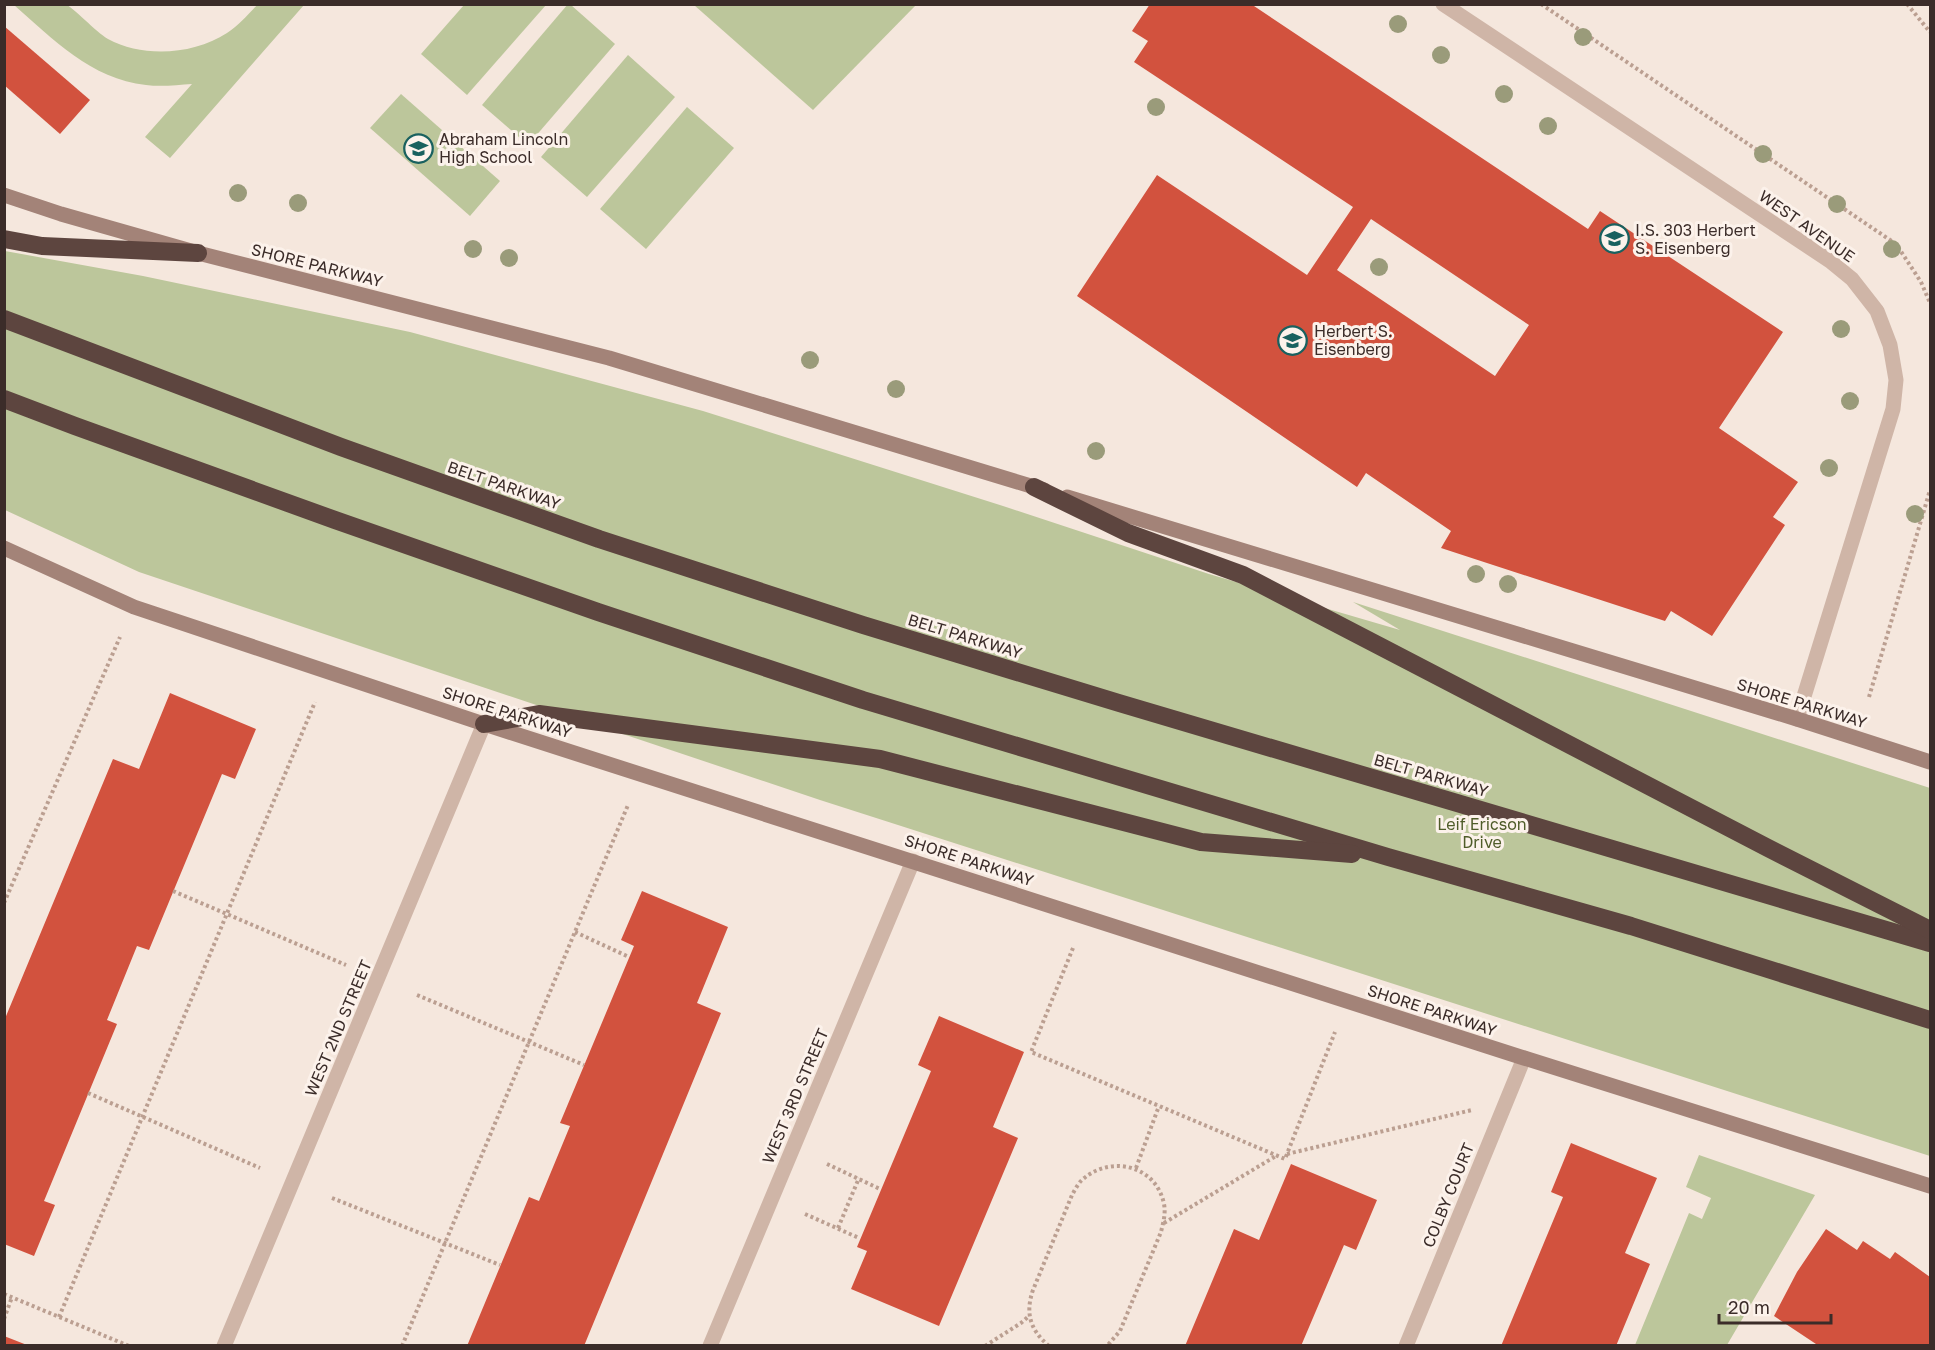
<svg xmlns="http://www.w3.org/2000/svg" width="1935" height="1350" font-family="'Golos Text',sans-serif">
<rect width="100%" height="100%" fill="#f5e7dd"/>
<!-- green -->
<g fill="#bcc69b">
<polygon points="568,4 571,5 615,44 528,145 482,105"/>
<path d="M 14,5 C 24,4 57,2 65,4 C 73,7 96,32 108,39 C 143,58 193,55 227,33 C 238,26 248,15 257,5 L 304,5 L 170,158 L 145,137 L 192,84 C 177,85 161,87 146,85 C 91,79 53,39 14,5 Z"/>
<polygon points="464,5 546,5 467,95 421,54"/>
<polygon points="694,5 916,5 813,110"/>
<polygon points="628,55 675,97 587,197 541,157"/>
<polygon points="401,94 500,181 470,216 370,128"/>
<polygon points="687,107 734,148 646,249 600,209"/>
<polygon points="5,251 143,276 410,332 703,411 1003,506 1209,574 1400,630 1353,602 1930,788 1930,1156 820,800 139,572 5,510"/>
<polygon points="1699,1155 1815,1195 1727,1345 1635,1345 1689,1213 1702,1219 1711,1198 1686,1187"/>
</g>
<!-- building -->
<g fill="#d2523e" fill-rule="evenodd">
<path d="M 1150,4 L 1251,4 L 1588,229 L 1600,211 L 1783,332 L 1719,428 L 1798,482 L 1773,517 L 1785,525 L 1712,636 L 1671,611 L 1665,621 L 1441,548 L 1451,531 L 1366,473 L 1357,487 L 1077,296 L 1157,175 L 1307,275 L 1353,207 L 1134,62 L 1148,41 L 1132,31 ZM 1371,219 L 1529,325 L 1495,376 L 1337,270 Z"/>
<polygon points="4,26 90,100 60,134 4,85"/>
<polygon points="170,693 256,729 235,779 222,774 149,950 137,946 107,1020 117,1024 44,1201 55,1205 34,1256 4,1244 4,1021 113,759 139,769"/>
<polygon points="642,891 728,927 697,1003 721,1013 584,1346 467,1346 529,1197 539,1201 570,1126 560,1123 634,946 621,940"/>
<polygon points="939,1016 1024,1052 993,1127 1018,1138 939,1326 851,1289 867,1251 857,1247 931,1071 918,1065"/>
<polygon points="1571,1143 1657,1178 1625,1253 1650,1264 1616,1346 1501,1346 1563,1197 1551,1192"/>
<polygon points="1291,1164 1377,1200 1356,1250 1344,1245 1301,1346 1185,1346 1234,1229 1259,1240"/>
<polygon points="1826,1229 1857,1250 1863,1241 1890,1259 1895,1252 1930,1277 1930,1346 1819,1346 1774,1316 1797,1272"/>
<polygon points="4,1336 27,1345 27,1346 4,1346"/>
</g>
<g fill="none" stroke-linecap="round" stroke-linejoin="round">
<!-- path -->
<g stroke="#bb9f91" stroke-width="4" stroke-dasharray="3 3" stroke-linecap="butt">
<polyline points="1541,4 1896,244 1921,282 1930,303"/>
<polyline points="1907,4 1930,32"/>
<polyline points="1869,697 1930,490"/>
<polyline points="173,891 346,965"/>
<polyline points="4,903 120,637"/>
<polyline points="575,932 629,957"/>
<polyline points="1073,948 1031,1052 1285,1159 1335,1032"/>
<polyline points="417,995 584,1065"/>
<polyline points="88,1093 260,1168"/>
<polyline points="1287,1154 1472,1110"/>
<polyline points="827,1164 880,1189"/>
<polyline points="1136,1168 1159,1106"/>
<polyline points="332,1198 500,1265"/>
<polyline points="805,1214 859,1238"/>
<polyline points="1164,1223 1276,1156"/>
<polyline points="838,1228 859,1178"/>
<polyline points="4,1294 129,1346"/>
<polyline points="59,1317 315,702"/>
<polyline points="4,1319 12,1297"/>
<polyline points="402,1346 628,805"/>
<polyline points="985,1346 1021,1323 1029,1316"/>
<path d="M 1049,1346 C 1030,1330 1025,1313 1033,1290 L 1072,1195 C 1075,1190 1078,1183 1083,1179 C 1111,1155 1156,1165 1164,1204 C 1166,1214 1163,1223 1161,1232 L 1120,1331 L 1107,1346"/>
</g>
<!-- minor -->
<g stroke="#cfb5a7" stroke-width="15">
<polyline points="1443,4 1830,261 1852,279 1877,311 1890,345 1896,380 1893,409 1797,719"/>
<polyline points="224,1346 484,724"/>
<polyline points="710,1346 913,861"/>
<polyline points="1406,1346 1524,1058"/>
</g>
<!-- secondary -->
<g stroke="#a38378" stroke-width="15">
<polyline points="4,195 61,214 198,253 609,358 1044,490"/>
<polyline points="1067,497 1797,719 1930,762"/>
<polyline points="4,548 134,607 484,724 1524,1058 1930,1186"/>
</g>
<!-- motorway -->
<g stroke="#5d453f" stroke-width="18">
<polyline points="4,239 42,246 198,253"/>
<polyline points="4,319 341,447 599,539 863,625 1119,703 1930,943"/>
<polyline points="4,399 75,426 335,520 598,612 863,700 1388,857 1631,926 1930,1020"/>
<polyline points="1034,487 1128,533 1243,575 1768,848 1930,930"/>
<polyline points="484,724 539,714 880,759 1201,842 1352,854"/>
</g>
</g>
<!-- trees -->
<g fill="#9a9b7a">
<circle cx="1398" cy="24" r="9"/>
<circle cx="1583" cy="37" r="9"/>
<circle cx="1441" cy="55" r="9"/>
<circle cx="1504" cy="94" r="9"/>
<circle cx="1156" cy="107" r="9"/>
<circle cx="1548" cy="126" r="9"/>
<circle cx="1763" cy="154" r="9"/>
<circle cx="238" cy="193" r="9"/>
<circle cx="298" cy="203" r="9"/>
<circle cx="1837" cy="204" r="9"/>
<circle cx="473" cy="249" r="9"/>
<circle cx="1892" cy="249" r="9"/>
<circle cx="509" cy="258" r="9"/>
<circle cx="1379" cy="267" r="9"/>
<circle cx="1841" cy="329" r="9"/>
<circle cx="810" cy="360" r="9"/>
<circle cx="896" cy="389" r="9"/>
<circle cx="1850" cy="401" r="9"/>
<circle cx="1096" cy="451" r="9"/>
<circle cx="1829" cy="468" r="9"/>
<circle cx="1915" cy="514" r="9"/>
<circle cx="1476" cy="574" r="9"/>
<circle cx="1508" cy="584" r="9"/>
</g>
<!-- icons -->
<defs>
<symbol id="school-ring" viewBox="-11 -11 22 22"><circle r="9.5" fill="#fcf2eb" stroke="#19615f" stroke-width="1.5"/><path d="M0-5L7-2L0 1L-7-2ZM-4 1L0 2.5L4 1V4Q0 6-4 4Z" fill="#19615f"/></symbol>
</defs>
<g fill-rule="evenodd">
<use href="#school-ring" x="402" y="132" width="33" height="33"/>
<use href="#school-ring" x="1598" y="222" width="33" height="33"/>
<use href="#school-ring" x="1276" y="324" width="33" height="33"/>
</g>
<g text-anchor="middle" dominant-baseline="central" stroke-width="6" stroke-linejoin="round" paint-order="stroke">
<!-- poi labels -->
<g font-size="16" fill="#3b2c29" stroke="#fcf2eb" text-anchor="start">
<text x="439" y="139">Abraham Lincoln<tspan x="439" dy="18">High School</tspan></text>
<text x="1635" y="230">I.S. 303 Herbert<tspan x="1635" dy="18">S. Eisenberg</tspan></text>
<text x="1314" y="331">Herbert S.<tspan x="1314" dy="18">Eisenberg</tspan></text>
</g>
<!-- street labels -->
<g font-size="16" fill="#3b2c29" stroke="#fcf2eb">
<text transform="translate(1807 226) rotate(35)">WEST AVENUE</text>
<text transform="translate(317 265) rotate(14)">SHORE PARKWAY</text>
<text transform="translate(504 485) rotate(19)">BELT PARKWAY</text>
<text transform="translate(965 636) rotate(17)">BELT PARKWAY</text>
<text transform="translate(1802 703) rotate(17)">SHORE PARKWAY</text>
<text transform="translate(507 712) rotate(18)">SHORE PARKWAY</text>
<text transform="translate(1431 775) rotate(16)">BELT PARKWAY</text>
<text transform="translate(969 860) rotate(18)">SHORE PARKWAY</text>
<text transform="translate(1432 1010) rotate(18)">SHORE PARKWAY</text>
<text transform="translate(338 1028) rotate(-67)">WEST 2ND STREET</text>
<text transform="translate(795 1096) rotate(-67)">WEST 3RD STREET</text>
<text transform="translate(1448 1195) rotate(-68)">COLBY COURT</text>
</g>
<!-- park labels -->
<g font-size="16" fill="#4f5c29" stroke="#fcf2eb">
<text x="1482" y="824">Leif Ericson<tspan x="1482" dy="18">Drive</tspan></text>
</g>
</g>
<!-- border -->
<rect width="1935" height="1350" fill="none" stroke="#3b2c29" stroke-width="12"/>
<!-- scale -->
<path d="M1719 1314v9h112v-9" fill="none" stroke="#3b2c29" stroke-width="3"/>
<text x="1728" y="1314" font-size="18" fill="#3b2c29" stroke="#fcf2eb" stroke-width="4.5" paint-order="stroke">20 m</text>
</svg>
